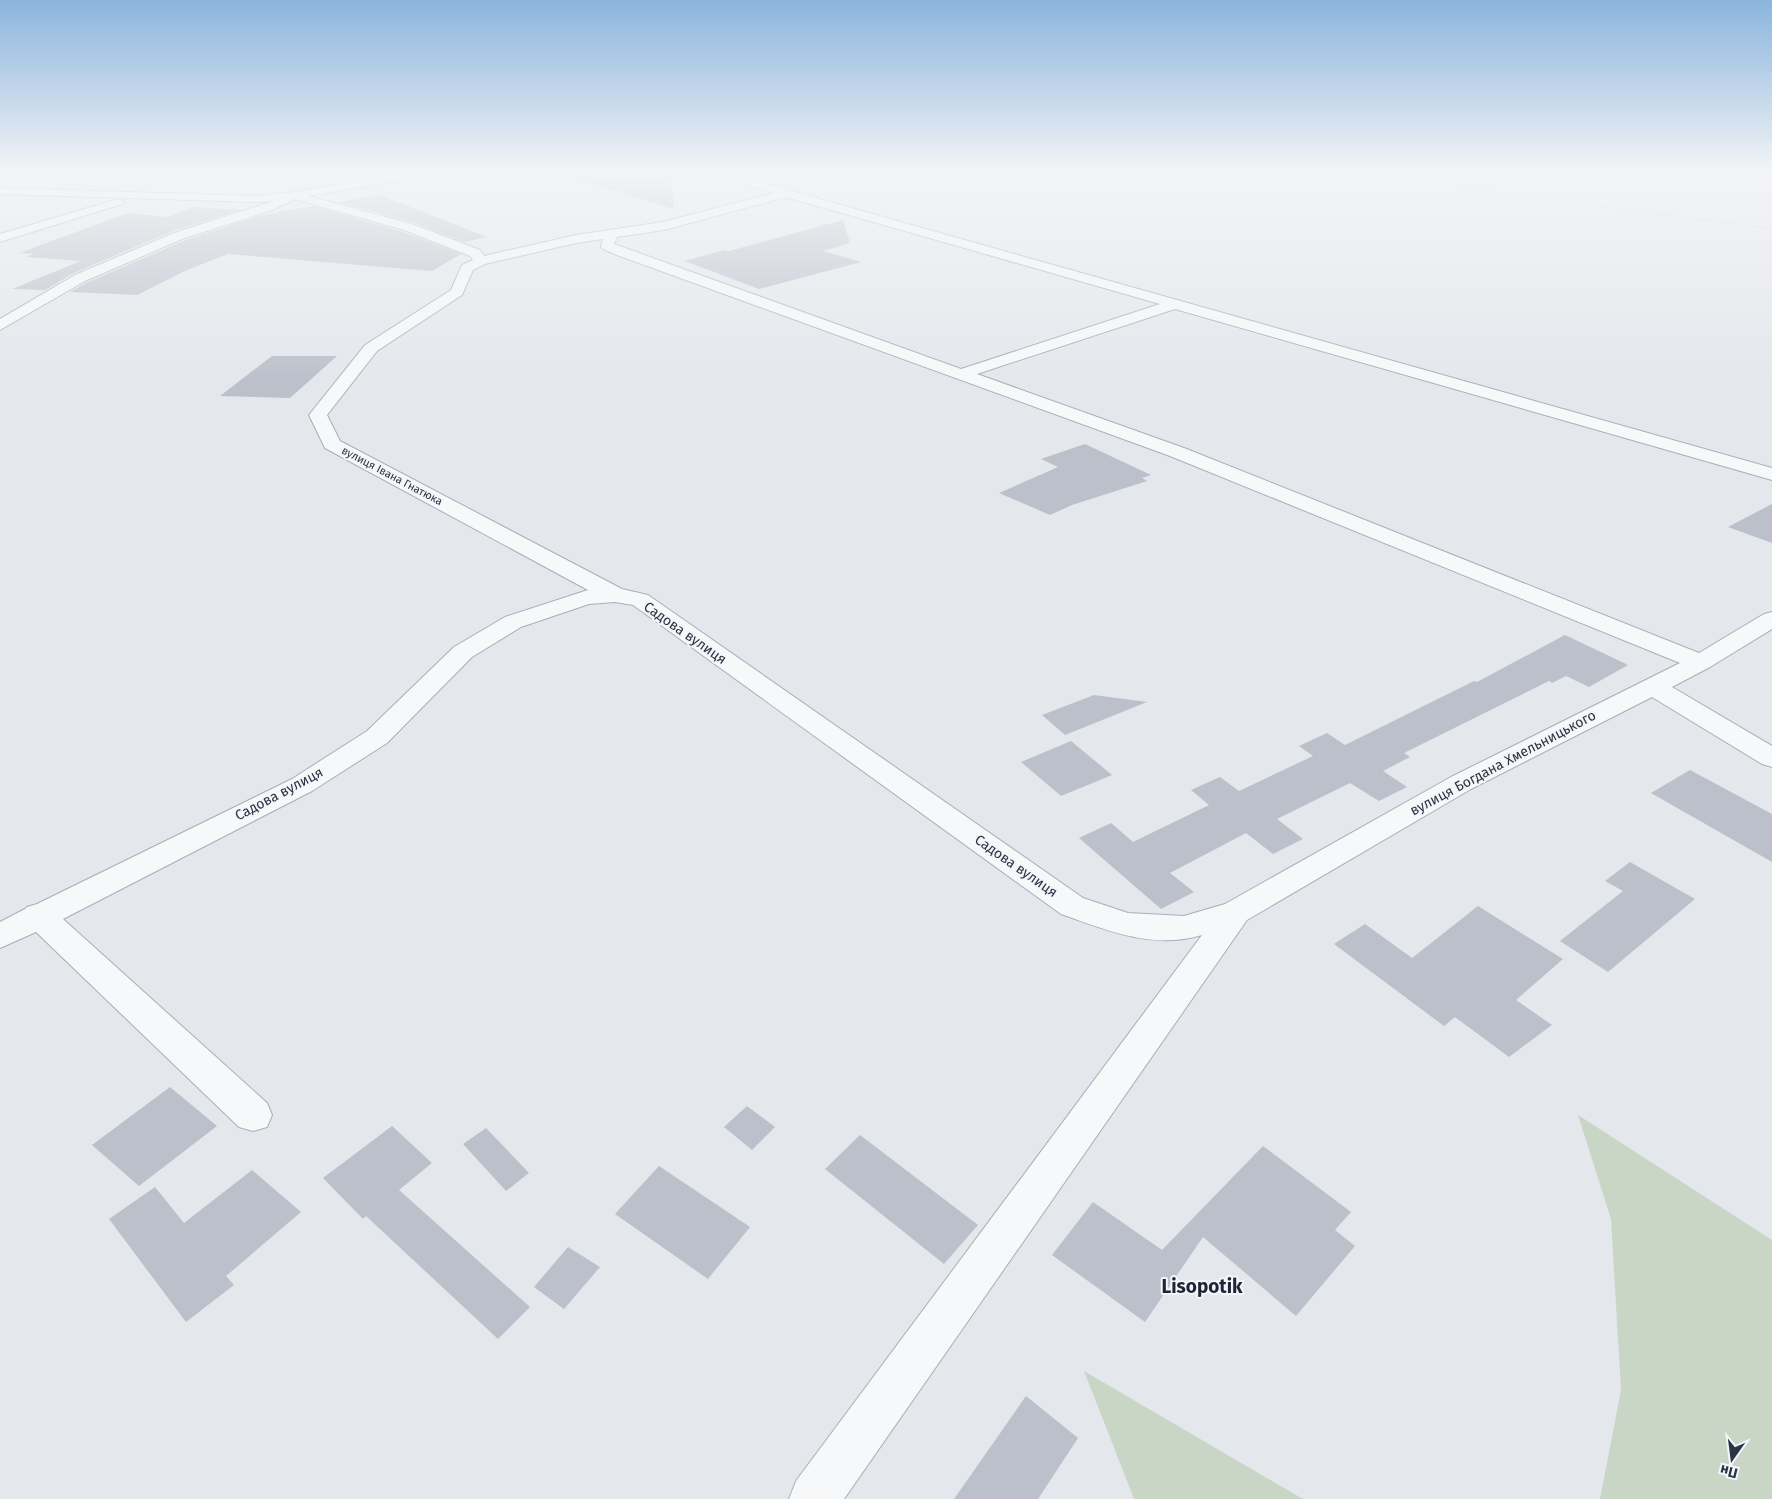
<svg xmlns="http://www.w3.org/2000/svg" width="1772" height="1499" font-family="'Fira Sans',sans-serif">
<rect width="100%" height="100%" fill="#e4e7ec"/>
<!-- green -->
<g fill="#c9d6c5">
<polygon points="1578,1115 1772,1240 1772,1499 1600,1499 1621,1390 1611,1219"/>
<polygon points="1084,1371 1303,1499 1134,1499"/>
</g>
<!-- building -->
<g fill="#bbc0ca">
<polygon points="575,172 670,172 674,209 574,179"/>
<polygon points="380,195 487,237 464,242 412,222 338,202"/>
<polygon points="314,206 403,232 461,254 432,271 228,254 187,270 137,295 70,292 86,283 183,241 262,215"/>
<polygon points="193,207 241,210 173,231 74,273 45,290 12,289 81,261 26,257 34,254 19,253 128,213 168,217"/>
<polygon points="843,220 850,243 823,251 861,262 759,289 685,261 724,250 729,251"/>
<polygon points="272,356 337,356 290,398 220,396"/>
<polygon points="1085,444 1151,475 1142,478 1147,481 1072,505 1050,515 999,493 1058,467 1041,459"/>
<polygon points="1772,504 1772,543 1728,527"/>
<polygon points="1565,635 1628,665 1589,687 1566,676 1552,683 1549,681 1404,753 1410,757 1383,771 1407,787 1379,801 1350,783 1277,819 1303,839 1273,854 1246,833 1170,873 1194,892 1161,909 1079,838 1111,823 1133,842 1209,805 1191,790 1220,777 1239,791 1313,756 1299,746 1327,733 1345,745 1474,681 1477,682"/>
<polygon points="1094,695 1147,702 1065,735 1042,715"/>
<polygon points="1071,741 1112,775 1061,796 1021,762"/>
<polygon points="1690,770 1772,814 1772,862 1651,793"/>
<polygon points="1630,862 1695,899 1608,972 1560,941 1623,891 1605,881"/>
<polygon points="1478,906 1563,959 1516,1000 1552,1025 1509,1057 1455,1017 1444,1026 1334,944 1365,924 1412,958"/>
<polygon points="170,1087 217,1126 139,1186 92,1145"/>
<polygon points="747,1106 775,1127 752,1150 724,1127"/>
<polygon points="392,1126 432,1163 399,1190 530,1307 498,1339 366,1216 363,1219 323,1178"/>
<polygon points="486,1128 529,1173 506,1191 463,1144"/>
<polygon points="860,1135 978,1225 944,1264 825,1169"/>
<polygon points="1263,1146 1351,1212 1335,1230 1355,1246 1296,1316 1203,1237 1145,1322 1052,1255 1093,1202 1162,1250"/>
<polygon points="659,1166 750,1227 708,1279 615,1214"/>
<polygon points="252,1170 301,1212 226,1276 234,1285 186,1322 109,1219 155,1187 184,1223"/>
<polygon points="568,1247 600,1267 564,1309 534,1287"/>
<polygon points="1026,1396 1078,1438 1038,1499 954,1499"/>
</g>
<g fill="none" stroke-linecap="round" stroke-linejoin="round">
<defs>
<g id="minor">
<path d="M 410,172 L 436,172 L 431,175 L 308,196 L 412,224 L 480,250 L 484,256 L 576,235 L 663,222 L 774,193 L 706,172 L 724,172 L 1772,468 L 1772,480 L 1175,309 L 977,374 L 1184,448 L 1699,653 L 1764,614 L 1772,612 L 1772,629 L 1710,667 L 1672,687 L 1772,746 L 1772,767 L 1762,764 L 1652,697 L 1471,789 L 1247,920 L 844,1499 L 789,1499 L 796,1481 L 1202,935 C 1153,950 1106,930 1061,914 L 633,605 L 615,602 L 589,604 L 521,627 L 472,657 L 387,743 L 312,791 L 63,919 L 267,1103 L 272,1115 L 267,1127 L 253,1131 L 239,1127 L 36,932 L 0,948 L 0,922 L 25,909 L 27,907 L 37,904 L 292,779 L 367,731 L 454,647 L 505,617 L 588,590 L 325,448 L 309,415 L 365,345 L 451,290 L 462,265 L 473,260 L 470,256 L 404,230 L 295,199 L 272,210 L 182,239 L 85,281 L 0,330 L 0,319 L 75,275 L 174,233 L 274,201 L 258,202 L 0,194 L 0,188 L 258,196 L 295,192 ZM 786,197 L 1160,304 L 961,369 L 614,244 L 617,237 L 664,230 ZM 603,239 L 601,246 L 603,249 L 617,255 L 1170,456 L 1680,663 L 1451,777 L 1225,904 L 1184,916 L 1128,913 L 1083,898 L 648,595 L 622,589 L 340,441 L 327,415 L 377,351 L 462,295 L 473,270 L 485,264 L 576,243 Z"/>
<polygon points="118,199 124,202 122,204 0,242 0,234"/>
</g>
</defs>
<!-- minor casing -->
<use href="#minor" stroke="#a9aeb7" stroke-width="2"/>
<!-- path -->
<g stroke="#c2c5cb" stroke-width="1" stroke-dasharray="2 2" stroke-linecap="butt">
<polyline points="1345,172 1772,229"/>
<polyline points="830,184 875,172"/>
</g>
<!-- minor -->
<use href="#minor" fill="#f7f8fa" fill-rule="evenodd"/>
</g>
<!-- sky -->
<linearGradient id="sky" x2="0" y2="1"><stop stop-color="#8bb4dd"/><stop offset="0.45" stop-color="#f3f4f6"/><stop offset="1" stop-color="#f3f4f6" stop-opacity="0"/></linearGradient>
<rect width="1772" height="382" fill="url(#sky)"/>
<g text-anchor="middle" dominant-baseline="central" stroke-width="4" stroke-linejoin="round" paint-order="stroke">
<!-- far-street labels -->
<g font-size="11" fill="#2b3445" stroke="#f4f6f9">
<text transform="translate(392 476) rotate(28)">вулиця Івана Гнатюка</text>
</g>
<!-- street labels -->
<g font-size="14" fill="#2b3445" stroke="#f4f6f9">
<text transform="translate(685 633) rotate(35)">Садова вулиця</text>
<text transform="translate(1503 763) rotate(-28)">вулиця Богдана Хмельницького</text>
<text transform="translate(279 794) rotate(-28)">Садова вулиця</text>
<text transform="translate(1016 866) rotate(35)">Садова вулиця</text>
</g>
<!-- near-quarter labels -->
<g font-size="19" font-weight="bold" fill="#1d2536" stroke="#f4f6f9">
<text x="1202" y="1286">Lisopotik</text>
</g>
</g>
<!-- north arrow -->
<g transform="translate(1732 1459) rotate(194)" stroke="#f4f6f9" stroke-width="4" paint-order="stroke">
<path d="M0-4L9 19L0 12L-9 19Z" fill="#2b3445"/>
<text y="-8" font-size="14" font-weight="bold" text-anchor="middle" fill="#2b3445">Пн</text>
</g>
</svg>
